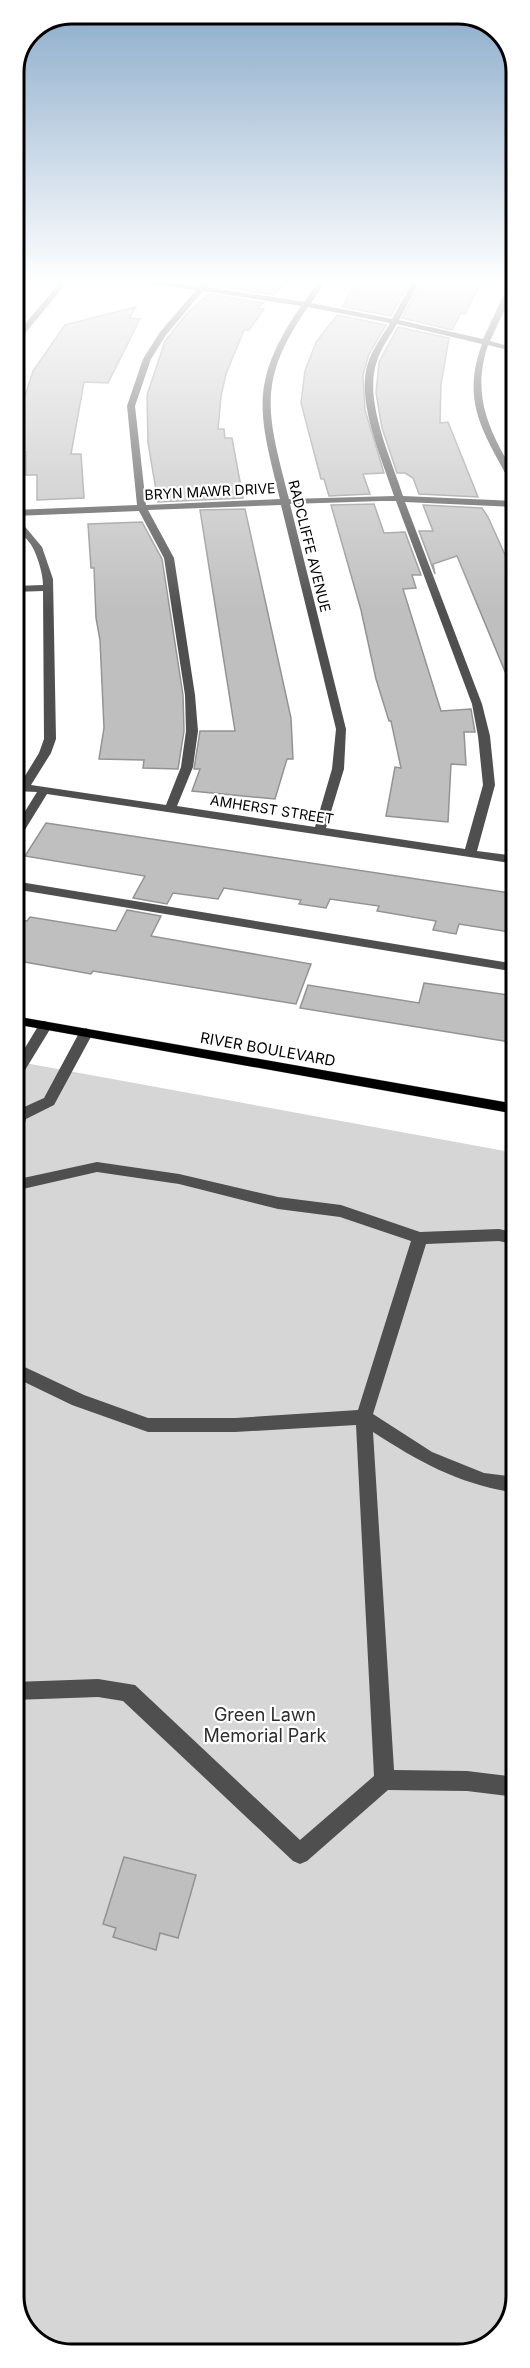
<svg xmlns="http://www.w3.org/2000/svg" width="530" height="2368" font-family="Inter,sans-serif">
<rect width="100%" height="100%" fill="#fff"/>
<!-- green -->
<polygon fill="#d6d6d6" points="14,1061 516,1153 516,2296 502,2334 469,2353 65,2354 31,2338 15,2307"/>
<!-- building -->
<g fill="#bfbfbf" stroke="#939393" stroke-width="1.5">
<polygon points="221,279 292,279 273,295 216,286"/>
<polygon points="361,279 411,279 391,316 342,307 356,282"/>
<polygon points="423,279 482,279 465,314 461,313 452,330 402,318"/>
<polygon points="209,294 264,303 257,308 264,309 249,330 244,330 226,374 221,396 218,429 224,429 225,438 232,438 243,498 158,502 148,443 147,395 165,341 188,312"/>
<polygon points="136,307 129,318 140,319 108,383 84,382 71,454 81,454 84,498 37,500 37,475 26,475 26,452 20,452 22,427 19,427 24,399 33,371 65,325"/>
<polygon points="337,315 386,325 369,354 363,375 365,410 384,473 363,474 370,494 329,496 324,479 321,479 301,403 305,371 316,342"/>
<polygon points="398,327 449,338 441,384 440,423 448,422 478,497 419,494 413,478 405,473 397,473 382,428 376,393 379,362"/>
<polygon points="374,504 384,533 405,532 421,575 412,575 416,588 403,589 441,711 471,709 475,732 464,732 466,765 451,764 448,822 386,816 395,767 401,768 391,721 389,721 376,679 361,610 331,505"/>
<polygon points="423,505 482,508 488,517 516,579 516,698 457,556 433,564 435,574 419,531 433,531"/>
<polygon points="245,509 291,718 293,759 287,759 275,799 192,791 200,769 194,769 200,731 235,731 200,510"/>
<polygon points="142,522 162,559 183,695 184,731 178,769 143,768 144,760 99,759 104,728 100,640 96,618 94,568 91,568 88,524"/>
<polygon points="46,823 516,894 516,933 459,924 456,934 433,930 436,921 377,911 379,906 330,899 326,908 299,904 301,900 224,888 218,899 173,893 167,904 133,898 145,876 25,856"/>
<polygon points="127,910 161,916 151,936 311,964 296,1004 93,971 91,974 14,960 14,932 21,920 27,921 30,917 116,931"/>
<polygon points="424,983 516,996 516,1043 300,1008 308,985 419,1003"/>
<polygon points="124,1857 196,1875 178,1938 160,1933 156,1950 113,1937 116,1928 103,1924"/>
</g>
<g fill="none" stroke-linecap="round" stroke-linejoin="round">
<defs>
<polygon id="major" points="14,1016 516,1104 516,1114 14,1024"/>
</defs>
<!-- major casing -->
<use href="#major" stroke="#dbdbdb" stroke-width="1"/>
<!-- minor -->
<g fill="#4f4f4f" fill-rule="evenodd">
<polygon points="63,279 70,279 17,343 14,343 14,337"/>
<path d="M 117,279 L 142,279 L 199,286 L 205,279 L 212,279 L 206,287 L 304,302 L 320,279 L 327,279 L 311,303 L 392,319 L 414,279 L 421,279 L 399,320 L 483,339 L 511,279 L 516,279 L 516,285 L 490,341 L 516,348 L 516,352 L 488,345 C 475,384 482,414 501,450 C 508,463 516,473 516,489 L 512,486 C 485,434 460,404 482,344 L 397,324 C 390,336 381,348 377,361 C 363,400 391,458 403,496 L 516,501 L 516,507 L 405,502 L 482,704 L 490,736 L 495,785 L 477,851 L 516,856 L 516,864 L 47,794 L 18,841 L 14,842 L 14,829 L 37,792 L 14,791 L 14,785 L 20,784 L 39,753 L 44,739 L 43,591 L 14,592 L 14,586 L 43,585 C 43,574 38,558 33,548 C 27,536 14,531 14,516 L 17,517 L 42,547 L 53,579 L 56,739 L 51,753 L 31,785 L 166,805 L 181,767 L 186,731 L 185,695 L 164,558 L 139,511 L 14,516 L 14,510 L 137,505 L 127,406 L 143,359 L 160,332 L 196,290 ZM 203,291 L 301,306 C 248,383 259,414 280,499 L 146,505 L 135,406 L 151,359 L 166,335 ZM 308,307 L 390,323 C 383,335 374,347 369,360 C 354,398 382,459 394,496 L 289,499 C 268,415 255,383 308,307 ZM 382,501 L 396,501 L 472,704 L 478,736 L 483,785 L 465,849 L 326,828 L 344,769 L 346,729 L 290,504 ZM 281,505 L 336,729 L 332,769 L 315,827 L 177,806 L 193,767 L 198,731 L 195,695 L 174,558 L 148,510 Z"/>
<polygon points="14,881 516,964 516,972 14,889"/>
<polygon points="45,1021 52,1026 19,1080 14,1082 14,1066 40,1023"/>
<polygon points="86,1028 93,1033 54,1105 26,1119 21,1138 14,1143 14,1104 22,1108 44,1098 79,1033"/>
<path d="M 97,1162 L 179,1174 L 278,1197 L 341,1205 L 420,1232 L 499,1229 L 516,1233 L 516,1245 L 499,1241 L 426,1244 L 373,1414 L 432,1452 L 484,1473 L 516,1477 L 516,1493 C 459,1484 421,1463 373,1432 L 394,1770 L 467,1771 L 516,1777 L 516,1797 L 467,1791 L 388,1790 L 307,1861 L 300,1864 L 293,1861 L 123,1701 L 98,1697 L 14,1700 L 14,1682 L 98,1679 L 135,1685 L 300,1840 L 374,1776 L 356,1425 L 235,1432 L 148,1432 L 72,1405 L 14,1377 L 14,1362 L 84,1395 L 148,1418 L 235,1418 L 358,1410 L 411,1241 L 340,1217 L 278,1209 L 179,1184 L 97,1172 L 14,1191 L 14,1180 Z"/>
</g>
<!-- major -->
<use href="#major" fill="#000" fill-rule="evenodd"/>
</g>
<!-- sky -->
<linearGradient id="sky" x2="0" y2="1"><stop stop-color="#8aabca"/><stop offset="0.46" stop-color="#fff"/><stop offset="1" stop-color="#fff" stop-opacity="0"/></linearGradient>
<rect width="530" height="611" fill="url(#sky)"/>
<g text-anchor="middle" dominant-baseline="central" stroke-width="4.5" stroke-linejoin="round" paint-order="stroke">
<!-- far-street labels -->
<g font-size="14" fill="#000" stroke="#fff">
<text transform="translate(210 491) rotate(-3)">BRYN MAWR DRIVE</text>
<text transform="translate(310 546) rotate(76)">RADCLIFFE AVENUE</text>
<text transform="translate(272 809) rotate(9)">AMHERST STREET</text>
</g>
<!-- street labels -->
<g font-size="15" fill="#000" stroke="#fff">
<text transform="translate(268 1049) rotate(10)">RIVER BOULEVARD</text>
</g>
<!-- near-park labels -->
<g font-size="18" fill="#2d2d2d" stroke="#fff">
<text x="265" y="1714">Green Lawn<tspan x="265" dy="21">Memorial Park</tspan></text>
</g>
</g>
<!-- crop -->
<path d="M0 0H530V2368H0ZM72 24H458A48 48 0 0 1 506 72V2296A48 48 0 0 1 458 2344H72A48 48 0 0 1 24 2296V72A48 48 0 0 1 72 24Z" fill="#fff" fill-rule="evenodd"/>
<path fill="none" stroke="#000" stroke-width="3" d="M72 24H458A48 48 0 0 1 506 72V2296A48 48 0 0 1 458 2344H72A48 48 0 0 1 24 2296V72A48 48 0 0 1 72 24Z"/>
</svg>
